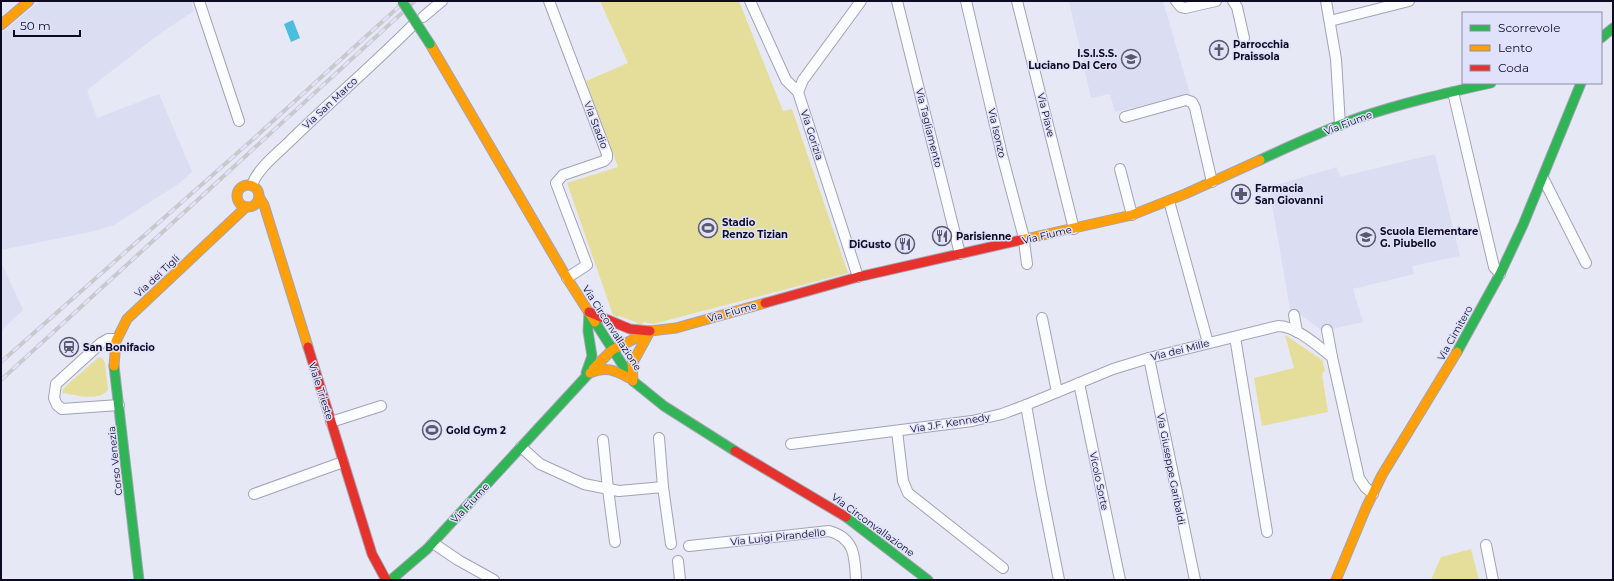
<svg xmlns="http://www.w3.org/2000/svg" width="1614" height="581" font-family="Montserrat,sans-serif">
<rect width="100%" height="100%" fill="#e6e8f6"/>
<!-- built -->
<g fill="#dbddf3">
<polygon points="40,1 191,1 194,11 162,32 87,90 97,118 159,94 192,172 177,185 114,225 95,231 1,250 1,34"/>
<polygon points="1069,1 1163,1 1190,94 1115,112 1110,94 1091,98"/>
<polygon points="1435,154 1460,256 1412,266 1414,274 1353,289 1363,322 1323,331 1299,314 1291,315 1269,187 1337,167 1340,177"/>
<polygon points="1,262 23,310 1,331"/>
</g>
<!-- green -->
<g fill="#e5de9b">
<polygon points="600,1 739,1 783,111 792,109 848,273 653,324 644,322 642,324 637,324 636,322 619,316 617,317 613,315 567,183 618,167 586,81 628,63"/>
<polygon points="1285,335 1322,360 1325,370 1322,374 1328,412 1262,426 1254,378 1294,368"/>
<path d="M 99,357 L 103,359 L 105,363 L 108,390 C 98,402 77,395 63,393 L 62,391 L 66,386 Z"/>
<polygon points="1471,549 1479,580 1431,580 1441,557"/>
</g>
<!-- water -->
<polygon fill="#4bbedf" points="293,20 300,38 291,42 284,24"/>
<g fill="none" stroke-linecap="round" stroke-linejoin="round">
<defs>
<g id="street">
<polyline points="199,1 239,121"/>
<polyline points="549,1 607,154 607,158 604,161 563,175 556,183 587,265 567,278"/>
<polyline points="750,1 786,80 798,92 858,277"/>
<polyline points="897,1 960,254"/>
<polyline points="966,1 1002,155 1023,234 1027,264"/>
<polyline points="1017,1 1074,229"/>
<polyline points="1176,1 1181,7 1185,8 1216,1"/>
<polyline points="1233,1 1237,7 1244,38"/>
<polyline points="1326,1 1336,59 1340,125"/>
<polyline points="423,17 442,1"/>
<polyline points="1330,21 1409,1"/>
<polyline points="798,92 803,80 861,1"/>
<polyline points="1453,92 1494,267 1500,274"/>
<polyline points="1125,117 1186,100 1192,102 1195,108 1212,182"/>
<polyline points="1120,169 1132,215"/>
<polyline points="1543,178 1586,263"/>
<path d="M 252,185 C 258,168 277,154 289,142 C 330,102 373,65 413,25"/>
<polyline points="1169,201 1208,343"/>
<polyline points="1294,315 1297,332"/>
<polyline points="1042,318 1057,392"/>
<polyline points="1327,330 1332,357"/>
<polyline points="1235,337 1267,532"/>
<polyline points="116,339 108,339 101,343 56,384 54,398 57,405 62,409 119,405"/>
<polyline points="1149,358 1195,580"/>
<polyline points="1079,383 1120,580"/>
<path d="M 1026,405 L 1113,369 L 1149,358 L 1278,326 C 1296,326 1318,346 1332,357 L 1359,478 L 1365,487 L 1373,494"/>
<polyline points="331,422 381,406"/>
<polyline points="897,431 903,481 908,493 1003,568"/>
<polyline points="659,438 663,487 671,544"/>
<polyline points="603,440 608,489 615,542"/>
<polyline points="791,444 972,421 1002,414 1026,405 1041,489 1059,580"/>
<polyline points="521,447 540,464 584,484 619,491 663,487"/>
<polyline points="254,494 343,462"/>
<polyline points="433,543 458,560 494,580"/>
<polyline points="1486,545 1493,580"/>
<path d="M 689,546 L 829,531 C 855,538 855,557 856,580"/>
<polyline points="678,561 680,580"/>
</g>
<g id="fast">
<polyline points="1601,38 1613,28"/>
<path d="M 1260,160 C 1292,145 1325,130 1358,118 C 1402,103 1446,93 1491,83"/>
<polyline points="595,322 633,381 664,406 735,451"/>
<polyline points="1457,352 1500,274 1523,225 1581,83"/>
<polyline points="114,366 139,580"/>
<polyline points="586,373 592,356 588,331 589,312"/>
<polyline points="846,517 928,580"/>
<polyline points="391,580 427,549 593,369"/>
</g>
<g id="slow">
<polyline points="1,25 29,1"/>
<polyline points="430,44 567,278 595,322"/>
<circle cx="248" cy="196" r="11"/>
<polyline points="259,197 264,205 308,347"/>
<polyline points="1021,240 1132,215 1185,194 1260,160"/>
<polyline points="114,366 116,341 127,319 246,207"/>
<polyline points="593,369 612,350 650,331 676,328 765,303"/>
<path d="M 590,373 C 605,366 615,370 629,378"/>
<polyline points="633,381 632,364 650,331"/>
<polyline points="1336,580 1366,508 1382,475 1457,352"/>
</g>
<g id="jam">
<polyline points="765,303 858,277 1021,240"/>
<polyline points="589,312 630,329 650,331"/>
<polyline points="308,347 372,554 386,580"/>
<polyline points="735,451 846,517"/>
</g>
</defs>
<!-- street casing -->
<use href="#street" stroke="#a2a3b3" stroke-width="12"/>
<!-- fast casing -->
<use href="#fast" stroke="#a2a3b3" stroke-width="11"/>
<!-- slow casing -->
<use href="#slow" stroke="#a2a3b3" stroke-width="11"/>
<!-- jam casing -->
<use href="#jam" stroke="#a2a3b3" stroke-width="11"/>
<!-- street -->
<use href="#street" stroke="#fbfcfe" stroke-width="10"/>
<!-- fast -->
<use href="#fast" stroke="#30b455" stroke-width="9"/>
<!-- slow -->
<use href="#slow" stroke="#ff9f0a" stroke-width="9"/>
<!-- jam -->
<use href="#jam" stroke="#e5322d" stroke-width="9"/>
<defs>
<g id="rail">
<polyline points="1,362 251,141 405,1"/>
<polyline points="1,380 415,1"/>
</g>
</defs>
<!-- rail casing -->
<use href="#rail" stroke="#c8c8cd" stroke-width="4"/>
<!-- rail -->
<use href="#rail" stroke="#e0e2fc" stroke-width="2.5" stroke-dasharray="8" stroke-linecap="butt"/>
<defs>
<polyline id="fast-bridge" points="402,1 430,44"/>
</defs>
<!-- fast-bridge casing -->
<use href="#fast-bridge" stroke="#a2a3b3" stroke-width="11" stroke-linecap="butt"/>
<!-- fast-bridge -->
<use href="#fast-bridge" stroke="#30b455" stroke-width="9"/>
</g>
<!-- icons -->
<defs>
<symbol id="church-ring" viewBox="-11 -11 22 22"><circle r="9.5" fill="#e0e2fc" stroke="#59586c" stroke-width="1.5"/><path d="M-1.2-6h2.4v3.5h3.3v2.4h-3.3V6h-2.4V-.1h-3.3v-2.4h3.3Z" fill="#59586c"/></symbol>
<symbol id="school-ring" viewBox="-11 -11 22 22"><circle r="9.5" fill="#e0e2fc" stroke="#59586c" stroke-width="1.5"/><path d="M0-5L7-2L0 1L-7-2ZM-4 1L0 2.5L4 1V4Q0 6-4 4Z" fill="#59586c"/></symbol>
<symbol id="pharmacy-ring" viewBox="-11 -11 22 22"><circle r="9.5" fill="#e0e2fc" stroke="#59586c" stroke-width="1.5"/><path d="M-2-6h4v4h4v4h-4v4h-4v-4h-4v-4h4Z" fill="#59586c"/></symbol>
<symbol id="stadium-ring" viewBox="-11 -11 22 22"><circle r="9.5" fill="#e0e2fc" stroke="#59586c" stroke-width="1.5"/><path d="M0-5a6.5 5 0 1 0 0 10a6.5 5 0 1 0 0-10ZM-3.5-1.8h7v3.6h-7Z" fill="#59586c"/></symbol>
<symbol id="restaurant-ring" viewBox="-11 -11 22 22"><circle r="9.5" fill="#e0e2fc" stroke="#59586c" stroke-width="1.5"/><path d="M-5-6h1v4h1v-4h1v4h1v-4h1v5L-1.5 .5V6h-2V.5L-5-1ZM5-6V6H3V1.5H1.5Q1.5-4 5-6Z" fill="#59586c"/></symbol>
<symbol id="station-ring" viewBox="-11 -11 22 22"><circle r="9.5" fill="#e0e2fc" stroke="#59586c" stroke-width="1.5"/><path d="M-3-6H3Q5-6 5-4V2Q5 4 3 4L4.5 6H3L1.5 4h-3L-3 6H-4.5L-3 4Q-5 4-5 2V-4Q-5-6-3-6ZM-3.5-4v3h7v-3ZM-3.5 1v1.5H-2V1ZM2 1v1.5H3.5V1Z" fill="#59586c"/></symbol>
</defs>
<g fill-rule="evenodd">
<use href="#church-ring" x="1208" y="39" width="22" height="22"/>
<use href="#school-ring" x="1120" y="48" width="22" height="22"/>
<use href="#pharmacy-ring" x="1230" y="183" width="22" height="22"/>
<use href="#stadium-ring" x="697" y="217" width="22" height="22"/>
<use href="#restaurant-ring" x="931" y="225" width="22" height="22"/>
<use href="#school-ring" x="1355" y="226" width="22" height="22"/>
<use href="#restaurant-ring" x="894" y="233" width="22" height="22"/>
<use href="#station-ring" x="58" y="336" width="22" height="22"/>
<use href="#stadium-ring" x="421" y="419" width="22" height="22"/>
</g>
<g text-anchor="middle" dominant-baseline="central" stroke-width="3" stroke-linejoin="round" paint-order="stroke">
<!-- poi labels -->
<g font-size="10" font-weight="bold" fill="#0d0b22" stroke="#e0e2fc" text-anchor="start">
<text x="1233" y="44">Parrocchia<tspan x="1233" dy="12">Praissola</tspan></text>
<text x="1117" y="53" text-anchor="end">I.S.I.S.S.<tspan x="1117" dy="12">Luciano Dal Cero</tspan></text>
<text x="1255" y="188">Farmacia<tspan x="1255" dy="12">San Giovanni</tspan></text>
<text x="722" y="222">Stadio<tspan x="722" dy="12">Renzo Tizian</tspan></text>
<text x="1380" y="231">Scuola Elementare<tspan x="1380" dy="12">G. Piubello</tspan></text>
<text x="956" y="236">Parisienne</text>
<text x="891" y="244" text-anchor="end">DiGusto</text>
<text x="83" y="347">San Bonifacio</text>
<text x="446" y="430">Gold Gym 2</text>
</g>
<!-- street labels -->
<g font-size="10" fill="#0d0b22" stroke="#e0e2fc">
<text transform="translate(330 103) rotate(-43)">Via San Marco</text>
<text transform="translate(1046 115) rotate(76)">Via Piave</text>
<text transform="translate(1348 123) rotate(-21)">Via Fiume</text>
<text transform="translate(596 125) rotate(69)">Via Stadio</text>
<text transform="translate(929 128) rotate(76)">Via Tagliamento</text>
<text transform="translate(997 133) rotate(77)">Via Isonzo</text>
<text transform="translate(812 135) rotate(72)">Via Gorizia</text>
<text transform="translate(1047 235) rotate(-13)">Via Fiume</text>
<text transform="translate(157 276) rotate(-43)">Via dei Tigli</text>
<text transform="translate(732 312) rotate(-16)">Via Fiume</text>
<text transform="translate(612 328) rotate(57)">Via Circonvallazione</text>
<text transform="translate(1455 333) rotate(-61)">Via Cimitero</text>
<text transform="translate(1180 350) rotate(-14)">Via dei Mille</text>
<text transform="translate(321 391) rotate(72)">Viale Trieste</text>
<text transform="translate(950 423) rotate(-9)">Via J.F. Kennedy</text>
<text transform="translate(115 461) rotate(-96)">Corso Venezia</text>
<text transform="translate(1171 469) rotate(79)">Via Giuseppe Garibaldi</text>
<text transform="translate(1099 481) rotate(78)">Vicolo Sorte</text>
<text transform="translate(470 503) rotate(-47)">Via Fiume</text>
<text transform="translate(873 525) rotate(36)">Via Circonvallazione</text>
<text transform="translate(778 537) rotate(-6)">Via Luigi Pirandello</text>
</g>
</g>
<!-- border -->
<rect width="1614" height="581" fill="none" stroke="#0d0b22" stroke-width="4"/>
<!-- legend -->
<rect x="1462" y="12" width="140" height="72" fill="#e0e2fc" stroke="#8c8ca5"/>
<rect x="1470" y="25" width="20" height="6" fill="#30b455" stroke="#8c8ca5"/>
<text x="1498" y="32" font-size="12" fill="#0d0b22">Scorrevole</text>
<rect x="1470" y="45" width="20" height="6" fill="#ff9f0a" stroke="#8c8ca5"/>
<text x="1498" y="52" font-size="12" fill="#0d0b22">Lento</text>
<rect x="1470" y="65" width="20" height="6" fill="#e5322d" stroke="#8c8ca5"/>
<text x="1498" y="72" font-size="12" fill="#0d0b22">Coda</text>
<!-- scale -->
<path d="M14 30v6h66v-6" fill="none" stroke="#0d0b22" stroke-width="2"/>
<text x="20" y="30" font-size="12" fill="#0d0b22" stroke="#e0e2fc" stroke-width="3" paint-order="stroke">50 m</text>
</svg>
